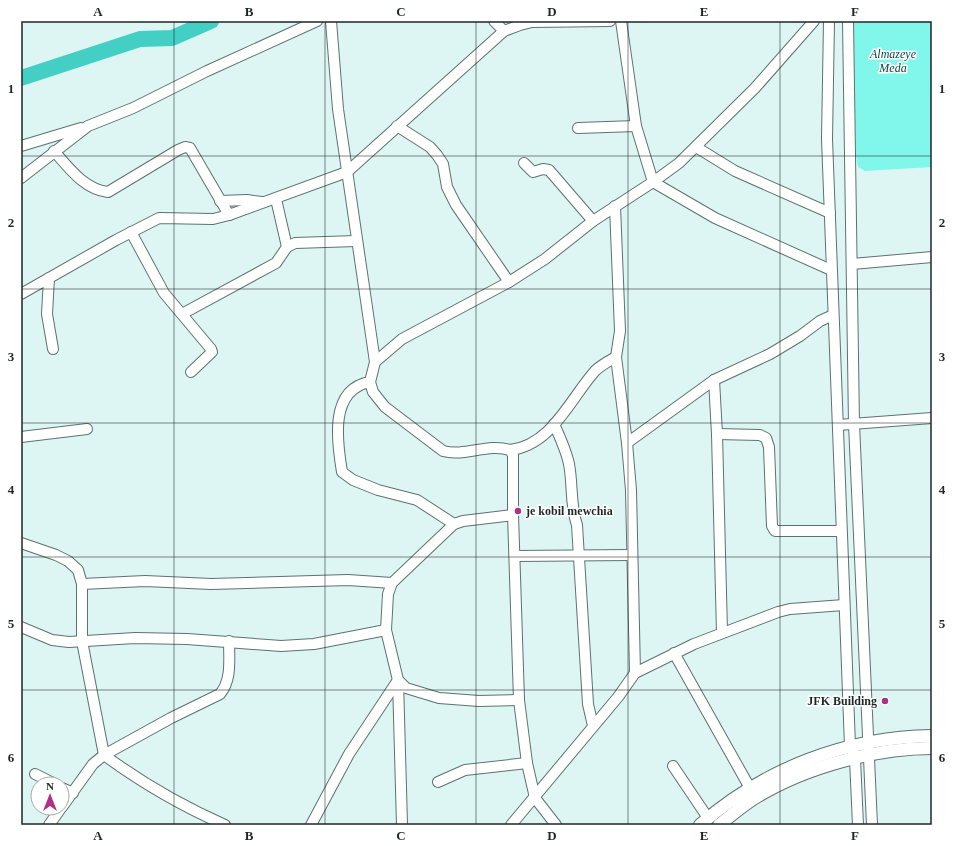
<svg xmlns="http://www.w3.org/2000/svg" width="953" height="846" font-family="Georgia,serif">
<rect width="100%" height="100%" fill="#ddf6f3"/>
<!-- green -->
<polygon fill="#81f6eb" points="854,21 932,21 932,167 865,171 858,167 856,156 852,23"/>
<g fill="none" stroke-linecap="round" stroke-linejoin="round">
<!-- river -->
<polyline stroke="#43cfc4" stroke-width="16" points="21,78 140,39 172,38 211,21"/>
<defs>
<g id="minor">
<polyline points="331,21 338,109 375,362"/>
<polyline points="494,21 504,31"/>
<polyline points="621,21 636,126 653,182 715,218 831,270"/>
<polyline points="829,21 827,139 850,746 855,759 858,825"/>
<polyline points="848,21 854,424 872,825"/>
<polyline points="397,126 430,147 437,155 443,164 447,187 456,205 509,282"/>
<polyline points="578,128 636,126"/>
<polyline points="21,146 81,128"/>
<polyline points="696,147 735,171 830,213"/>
<path d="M 54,151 C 69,168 84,189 108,192 L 178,150 L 185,147 L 190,148 L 229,215"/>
<polyline points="524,163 533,172 543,169 549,170 593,221"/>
<polyline points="21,178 88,126 133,108 207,71 317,21"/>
<polyline points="276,199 287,247"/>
<polyline points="220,201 247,200 262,202"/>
<polyline points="615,206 620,331 616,357 627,443 631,490 635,673"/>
<polyline points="131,232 164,293 211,349 212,352 191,372"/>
<polyline points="852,264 932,257"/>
<polyline points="49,278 47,314 53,349"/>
<polyline points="21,294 116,240 159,218 213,219 229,215 347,172 504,31 520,25 532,22 610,21"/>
<polyline points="182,314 276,263 287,247 295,243 356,241"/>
<polyline points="714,380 717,434 722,632"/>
<path d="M 370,382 C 329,389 337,442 342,472 L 353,480 L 378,490 L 417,500 L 454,524"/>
<path d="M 554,424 C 560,437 566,450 569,464 C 573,485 570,505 577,525 L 588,704 L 593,726"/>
<polyline points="838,425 932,418"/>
<polyline points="717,434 760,435 766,438 769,447 772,526 775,531 841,531"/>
<polyline points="21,437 87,429"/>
<polyline points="627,443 714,380 770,354 800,336 820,321 833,315"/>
<path d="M 510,450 C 552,445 570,399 595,371 C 601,365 609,361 616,357"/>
<path d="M 21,543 L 56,555 L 68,561 L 78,570 L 82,584 L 82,641 L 104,755 C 142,783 182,806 225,825"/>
<polyline points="516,556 631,555"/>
<polyline points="82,584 145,581 211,584 348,580 392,583"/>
<polyline points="21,627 52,640 69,642 135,638 187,639 281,646 314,644 386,630"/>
<polyline points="674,653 750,788"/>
<polyline points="673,766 708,818"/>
<polyline points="35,774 55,784"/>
<polyline points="438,782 465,770 527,763"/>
<polyline points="62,788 73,793"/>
<path d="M 62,807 L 93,764 L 104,755 L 171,718 L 220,694 C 232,680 229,659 229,641"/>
<polyline points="49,825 61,808"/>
<polyline points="311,825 349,754 398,680 406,688 439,698 479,701 519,700"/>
<polyline points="402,825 398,680 386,630 388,594 392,583 454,524 463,521 513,515"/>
<polyline points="511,825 618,697 635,673 694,644 778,612 790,609 844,605"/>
<path d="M 556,825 L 535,798 L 527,763 L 519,700 L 513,515 L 513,455 L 510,450 C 488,443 465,457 443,451 L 385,407 L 373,392 L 370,382 L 375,362 L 402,339 L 509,282 L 545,259 L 593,221 L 653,182 L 679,163 L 755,88 L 814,21"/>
</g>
<g id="major">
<path d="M 700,825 C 764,769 847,737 932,736"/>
<path d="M 719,825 C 732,815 744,804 758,796 C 806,767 876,748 932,748"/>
</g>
</defs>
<!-- minor casing -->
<use href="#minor" stroke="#5c7270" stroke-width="12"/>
<!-- major casing -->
<use href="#major" stroke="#5c7270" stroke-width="14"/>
<!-- minor -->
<use href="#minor" stroke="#fff" stroke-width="10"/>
<!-- major -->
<use href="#major" stroke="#fff" stroke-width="12"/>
</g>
<!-- grid -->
<path fill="none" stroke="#1e2726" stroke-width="1" stroke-opacity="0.55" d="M 174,21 L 174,825M 325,21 L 325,825M 476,21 L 476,825M 628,21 L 628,825M 780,21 L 780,825M 21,156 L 932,156M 21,289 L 932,289M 21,423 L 932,423M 21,557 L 932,557M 21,690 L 932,690"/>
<!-- markers -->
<g fill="#ae3284" stroke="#fff" stroke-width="1.5">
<circle cx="518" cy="511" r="4"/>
<circle cx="885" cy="701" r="4"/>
</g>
<g text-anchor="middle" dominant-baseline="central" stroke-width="3" stroke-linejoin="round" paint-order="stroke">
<!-- park labels -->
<g font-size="12" font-style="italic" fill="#064642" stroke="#fff">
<text x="893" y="54">Almazeye<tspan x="893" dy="14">Meda</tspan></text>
</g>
<!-- poi labels -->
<g font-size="12" font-weight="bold" fill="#1e2726" stroke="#fff" text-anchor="start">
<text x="526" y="511">je kobil mewchia</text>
<text x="877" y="701" text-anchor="end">JFK Building</text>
</g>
</g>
<!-- border -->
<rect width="953" height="846" fill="none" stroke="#ffffff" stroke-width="44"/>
<!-- north arrow -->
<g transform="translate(50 796)"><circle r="19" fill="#ffffff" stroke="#a5a9a8"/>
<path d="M0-3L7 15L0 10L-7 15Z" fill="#ae3284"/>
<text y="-6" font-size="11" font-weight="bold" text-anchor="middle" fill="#1e2726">N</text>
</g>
<rect x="22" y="22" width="909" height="802" fill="none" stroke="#1e2726" stroke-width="1.5"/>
<g font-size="13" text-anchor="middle" font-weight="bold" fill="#1e2726">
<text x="98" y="16">A</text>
<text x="249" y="16">B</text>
<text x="401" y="16">C</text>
<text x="552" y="16">D</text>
<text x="704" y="16">E</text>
<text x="855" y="16">F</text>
<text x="11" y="93">1</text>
<text x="942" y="93">1</text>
<text x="11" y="227">2</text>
<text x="942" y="227">2</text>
<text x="11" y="361">3</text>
<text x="942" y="361">3</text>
<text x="11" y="494">4</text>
<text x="942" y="494">4</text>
<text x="11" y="628">5</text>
<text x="942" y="628">5</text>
<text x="11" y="762">6</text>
<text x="942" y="762">6</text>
<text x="98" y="840">A</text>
<text x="249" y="840">B</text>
<text x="401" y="840">C</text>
<text x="552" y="840">D</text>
<text x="704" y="840">E</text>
<text x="855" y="840">F</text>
</g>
</svg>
